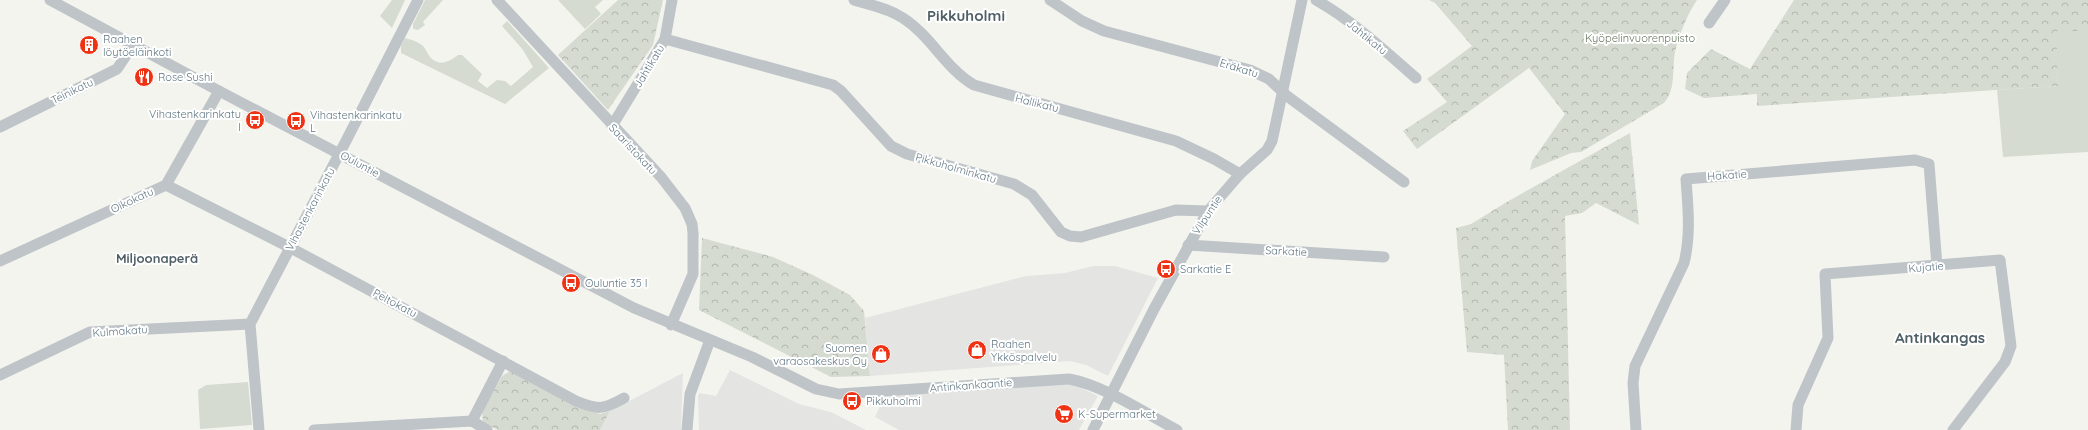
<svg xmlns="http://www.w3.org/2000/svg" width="2088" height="430" font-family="Quicksand,sans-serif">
<defs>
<pattern id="forest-crowns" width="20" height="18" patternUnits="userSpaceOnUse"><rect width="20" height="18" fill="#d5dbd0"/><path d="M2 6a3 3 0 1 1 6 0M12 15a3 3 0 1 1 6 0" fill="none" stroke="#b0b6ae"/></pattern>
</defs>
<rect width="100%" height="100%" fill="#f4f4ef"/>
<!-- built -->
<g fill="#e4e5e3">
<polygon points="1093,266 1115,266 1158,278 1108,376 1086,365 1070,361 870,376 865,318 1026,276 1065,273"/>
<polygon points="730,370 799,404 831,412 866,430 699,430 698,395 700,393 716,396"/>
<polygon points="683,373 681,430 600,430 610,411"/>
<polygon points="1049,384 1075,385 1098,396 1079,430 899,430 875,417 884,397"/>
</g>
<!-- green -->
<g fill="#d5dbd0">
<polygon points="392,0 405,0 392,28 380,16"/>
<polygon points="425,0 443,0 423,22 425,25 418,30 413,29 413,24"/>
<polygon points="558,0 603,0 595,7 601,14 585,29"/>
<path d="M 507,21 L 549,68 L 505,104 L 401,53 L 401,46 L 405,38 C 412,40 417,41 423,46 C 426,49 427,53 430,57 C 439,67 449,62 458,55 L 462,55 L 482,74 L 478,81 L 487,88 L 497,80 L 505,81 L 511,86 L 533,67 L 523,50 L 502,26 Z"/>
<polygon points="2055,31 2088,31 2088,152 2003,157 1997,90 2058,86"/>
<polygon points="248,382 252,425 200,429 198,390 206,385"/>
</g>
<!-- forest -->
<g fill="url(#forest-crowns)">
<polygon points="618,0 663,0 653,45 608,110 558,55"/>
<path d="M 1429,0 L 1697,0 C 1687,15 1679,35 1675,52 C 1672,69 1676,90 1664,103 L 1581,152 L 1571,153 L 1530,170 L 1532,161 L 1565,114 L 1529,68 L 1417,149 L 1403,131 L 1447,102 L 1427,79 L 1472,46 L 1435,3 Z"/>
<polygon points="1794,0 2088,0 2088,31 2056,31 2058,86 1757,106 1757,94 1704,98 1685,89 1687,73 1711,49 1750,69"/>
<polygon points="1630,133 1639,225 1596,203 1582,213 1565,216 1570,430 1508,430 1504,355 1467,352 1456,228 1471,224 1505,203"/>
<polygon points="702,238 773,257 813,275 850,295 864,311 870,376 831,377 699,310"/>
<polygon points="510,371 581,408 600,414 610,411 600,430 498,430 483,423 482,411 502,376"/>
</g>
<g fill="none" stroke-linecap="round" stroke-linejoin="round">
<!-- minor -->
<g stroke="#bec4c7" stroke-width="11">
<path d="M 50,0 L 219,91 L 634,308 L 752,357 L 816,389 L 839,394 L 1069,379 C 1103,385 1145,413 1177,430"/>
<polyline points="497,0 661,177 685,208 692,224 693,233 693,274 671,325"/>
<path d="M 854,0 C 870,5 888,8 903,18 C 931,36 946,69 974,85 L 1176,141 L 1214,159 L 1240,174"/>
<polyline points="1050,0 1082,21 1104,31 1250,70 1269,79 1287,96 1404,182"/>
<path d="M 1316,0 C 1353,21 1384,50 1416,78"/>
<polyline points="1709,23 1725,0"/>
<polyline points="665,39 833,85 841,91 891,146 907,154 1014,184 1032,195 1061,232 1070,236 1081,237 1176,210 1208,211"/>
<polyline points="612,126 665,39 672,0"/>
<polyline points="0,127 117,69 133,45"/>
<path d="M 166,185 L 289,247 L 576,401 C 598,410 603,410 624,398"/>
<polyline points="1188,245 1384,257"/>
<polyline points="0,261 166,185 219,91"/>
<polyline points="0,375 90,332 250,324"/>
<polyline points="472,421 503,361"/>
<polyline points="259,430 250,324 347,139 418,0"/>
<polyline points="314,430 472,421 487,430"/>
<polyline points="687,430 690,394 710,340"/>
<polyline points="1093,430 1154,309 1208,211 1240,174 1267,150 1272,141 1302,0"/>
<path d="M 1636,430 L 1633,383 L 1635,366 L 1684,263 C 1691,235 1688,207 1686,179 L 1915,160 L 1929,164 L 1937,266"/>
<polyline points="1796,430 1798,405 1828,338 1825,274 2000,260 2011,346 2005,362 1953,430"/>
</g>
</g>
<!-- icons -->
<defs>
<symbol id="building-disc" viewBox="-11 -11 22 22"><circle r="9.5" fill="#ef3214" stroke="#fff"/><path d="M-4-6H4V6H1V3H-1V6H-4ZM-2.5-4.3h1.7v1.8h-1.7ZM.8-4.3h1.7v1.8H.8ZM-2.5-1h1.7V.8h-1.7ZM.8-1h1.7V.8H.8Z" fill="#fff"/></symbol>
<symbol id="restaurant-disc" viewBox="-11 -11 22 22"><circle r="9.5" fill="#ef3214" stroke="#fff"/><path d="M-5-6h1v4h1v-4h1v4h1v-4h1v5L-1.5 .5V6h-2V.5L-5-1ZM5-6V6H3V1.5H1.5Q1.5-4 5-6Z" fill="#fff"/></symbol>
<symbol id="bus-disc" viewBox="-11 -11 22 22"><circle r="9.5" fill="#ef3214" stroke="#fff"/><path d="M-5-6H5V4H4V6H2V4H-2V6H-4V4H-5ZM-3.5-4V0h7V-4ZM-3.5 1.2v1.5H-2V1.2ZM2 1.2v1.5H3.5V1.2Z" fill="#fff"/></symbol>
<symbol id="shop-disc" viewBox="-11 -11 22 22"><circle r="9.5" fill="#ef3214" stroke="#fff"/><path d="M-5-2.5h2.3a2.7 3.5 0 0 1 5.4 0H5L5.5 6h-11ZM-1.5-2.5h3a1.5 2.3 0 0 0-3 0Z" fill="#fff"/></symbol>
<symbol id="supermarket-disc" viewBox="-11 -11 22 22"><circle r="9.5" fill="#ef3214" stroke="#fff"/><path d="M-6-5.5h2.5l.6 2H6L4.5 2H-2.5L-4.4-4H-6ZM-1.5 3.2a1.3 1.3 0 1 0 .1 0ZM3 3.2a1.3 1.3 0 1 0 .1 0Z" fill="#fff"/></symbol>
</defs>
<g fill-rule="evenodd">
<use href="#building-disc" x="78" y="34" width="22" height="22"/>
<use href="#restaurant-disc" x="133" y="66" width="22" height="22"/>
<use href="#bus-disc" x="244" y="109" width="22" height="22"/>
<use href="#bus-disc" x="285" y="110" width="22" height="22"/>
<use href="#bus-disc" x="1155" y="258" width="22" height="22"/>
<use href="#bus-disc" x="560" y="272" width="22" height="22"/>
<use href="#shop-disc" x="966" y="339" width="22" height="22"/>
<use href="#shop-disc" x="870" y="343" width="22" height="22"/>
<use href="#bus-disc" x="841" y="390" width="22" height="22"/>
<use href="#supermarket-disc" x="1053" y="403" width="22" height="22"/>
</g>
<g text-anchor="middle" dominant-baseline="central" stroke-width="4" stroke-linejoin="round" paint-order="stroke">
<!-- street labels -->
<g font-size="11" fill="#617783" stroke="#fff">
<text transform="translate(1367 37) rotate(39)">Jahtikatu</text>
<text transform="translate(649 66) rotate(-59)">Jahtikatu</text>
<text transform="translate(1239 68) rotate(17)">Eräkatu</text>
<text transform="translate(72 91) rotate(-26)">Teinikatu</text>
<text transform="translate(1037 103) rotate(14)">Hallikatu</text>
<text transform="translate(633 149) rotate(47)">Saaristokatu</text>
<text transform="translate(360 164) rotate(28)">Ouluntie</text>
<text transform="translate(956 168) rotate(16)">Pikkuholminkatu</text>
<text transform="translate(1727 175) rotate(-4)">Hakatie</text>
<text transform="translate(132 200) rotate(-25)">Oikokatu</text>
<text transform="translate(310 209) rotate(-62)">Vihastenkarinkatu</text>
<text transform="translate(1207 215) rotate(-56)">Vilpuntie</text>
<text transform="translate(1286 251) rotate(3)">Sarkatie</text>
<text transform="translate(1926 267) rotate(-5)">Kujatie</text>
<text transform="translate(395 303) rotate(28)">Peltokatu</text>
<text transform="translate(120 331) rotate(-4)">Kulmakatu</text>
<text transform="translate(971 385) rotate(-4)">Antinkankaantie</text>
</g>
<!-- park labels -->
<g font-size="11" fill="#677960" stroke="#fff">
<text x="1640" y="38">Kyöpelinvuorenpuisto</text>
</g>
<!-- poi labels -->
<g font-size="11" fill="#617783" stroke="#fff" text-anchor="start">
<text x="103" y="39">Raahen<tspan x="103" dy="13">löytöeläinkoti</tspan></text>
<text x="158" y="77">Rose Sushi</text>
<text x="241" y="114" text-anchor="end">Vihastenkarinkatu<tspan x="241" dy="13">I</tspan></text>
<text x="310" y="115">Vihastenkarinkatu<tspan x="310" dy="13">L</tspan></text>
<text x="1180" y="269">Sarkatie E</text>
<text x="585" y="283">Ouluntie 35 I</text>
<text x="991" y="344">Raahen<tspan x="991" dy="13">Ykköspalvelu</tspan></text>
<text x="867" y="348" text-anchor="end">Suomen<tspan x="867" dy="13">varaosakeskus Oy</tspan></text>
<text x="866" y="401">Pikkuholmi</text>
<text x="1078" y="414">K-Supermarket</text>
</g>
<!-- quarter labels -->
<g font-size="13" font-weight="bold" fill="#4f5f67" stroke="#fff">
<text x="157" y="258">Miljoonaperä</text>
</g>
<!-- district labels -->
<g font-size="15" font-weight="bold" fill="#4f5f67" stroke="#fff">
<text x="966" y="15">Pikkuholmi</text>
<text x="1940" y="337">Antinkangas</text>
</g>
</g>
</svg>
